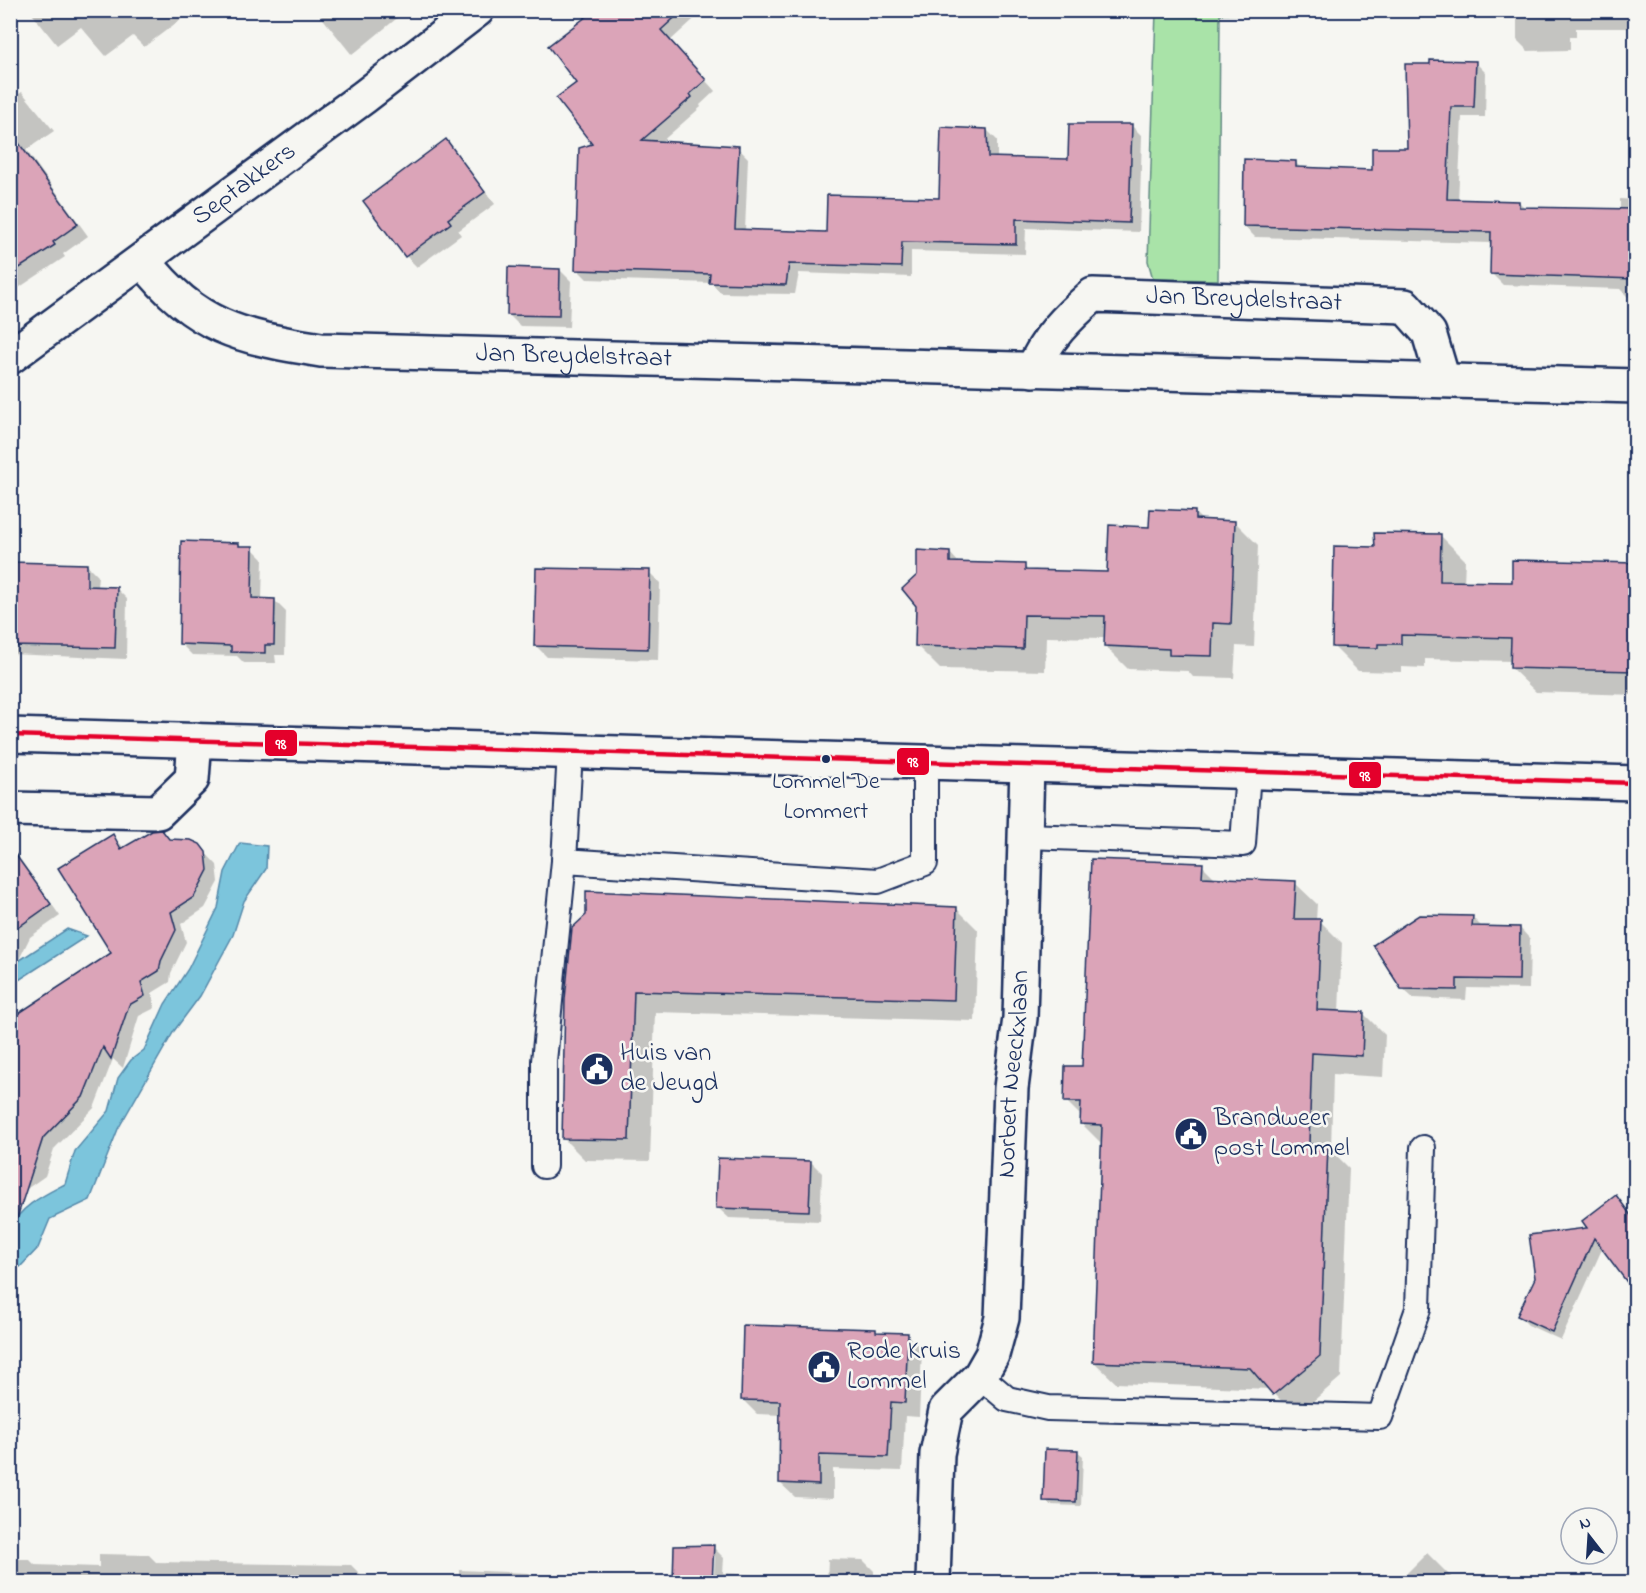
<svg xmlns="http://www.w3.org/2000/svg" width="1646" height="1593" font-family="'Indie Flower',sans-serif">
<rect width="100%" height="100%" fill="#f6f6f2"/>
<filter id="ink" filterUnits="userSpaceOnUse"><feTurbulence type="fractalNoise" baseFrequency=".0167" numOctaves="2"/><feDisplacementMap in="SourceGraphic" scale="12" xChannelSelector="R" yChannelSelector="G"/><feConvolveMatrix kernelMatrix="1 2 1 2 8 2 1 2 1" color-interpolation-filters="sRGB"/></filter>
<g filter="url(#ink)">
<!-- green -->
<polygon fill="#a9e3a8" stroke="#628983" stroke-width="1.5" points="1156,11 1341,11 1220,14 1218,280 1153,279 1148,261"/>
<!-- water -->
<g fill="#7bc5dc" stroke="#5589aa" stroke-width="1.5">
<path d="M 240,843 L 267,846 L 266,869 L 244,901 L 233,935 L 200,996 L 174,1031 L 118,1129 L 90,1200 L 50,1219 L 38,1248 L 20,1267 L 11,1262 C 10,1252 8,1239 11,1229 C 18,1207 46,1194 65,1184 L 75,1151 L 109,1111 L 118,1078 L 131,1060 L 144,1050 L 165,1004 L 188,969 L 218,908 L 225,872 Z"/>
<polygon points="67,929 87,936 11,985 11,966"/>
</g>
<!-- shadow -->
<g fill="#0003" fill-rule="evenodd">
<polygon points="29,10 192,10 192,11 144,47 133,36 106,56 81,27 57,45"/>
<polygon points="316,10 407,10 352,55"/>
<polygon points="598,10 704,10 670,41 715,91 700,105 701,107 660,143 738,148 748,158 745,231 827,234 941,200 987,130 997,140 997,159 1070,160 1132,126 1142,136 1139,232 1026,228 1025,254 911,251 911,277 799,273 795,294 721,293 712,283 587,279 577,269 594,145 578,83"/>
<polygon points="1517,10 1636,10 1636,28 1576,28 1576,37 1570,37 1570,50 1528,51 1517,40"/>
<polygon points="1475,62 1486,73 1485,117 1462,117 1458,201 1519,202 1525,208 1620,210 1620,199 1636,200 1636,298 1628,297 1620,289 1503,285 1492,274 1492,243 1255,237 1244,226 1296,163 1302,169 1373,171 1408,150"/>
<polygon points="22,92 54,131 26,150 88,236 63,254 65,257 11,293 10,100"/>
<polygon points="446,141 495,204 458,231 461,235 417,267 406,256"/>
<polygon points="560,270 571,281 569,327 520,326 509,315"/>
<polygon points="1195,513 1203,521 1235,522 1258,545 1254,647 1236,646 1234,678 1193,677 1188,671 1128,669 1105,646 1106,638 1046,637 1045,671 940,669 917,646 950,553 960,564 1024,566 1030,572 1108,573 1151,529"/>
<polygon points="1441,536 1465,560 1464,583 1513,584 1514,561 1636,564 1636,695 1536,692 1511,668 1512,661 1425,659 1425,668 1402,667 1402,672 1358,671 1333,646 1376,548"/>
<polygon points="239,544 242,548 252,548 263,559 262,600 275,601 286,612 285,655 275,655 276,663 244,663 237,656 192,655 181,644"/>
<path d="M 10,563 L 87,565 L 98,576 L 97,587 L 116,588 L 127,599 L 126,659 L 10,654 ZM 85,574 L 88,574 L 88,593 Z"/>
<polygon points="649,572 660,583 658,660 547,657 536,646"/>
<polygon points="113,836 124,848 170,840 199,846 217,865 219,882 205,908 181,924 186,942 171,973 170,982 152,993 155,1008 139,1016 123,1068 113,1059 94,1108 54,1149 45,1176 11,1200 113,954"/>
<polygon points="10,845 60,916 30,937 14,970 10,967"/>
<polygon points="1202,865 1217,880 1295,883 1317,904 1316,921 1320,921 1342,943 1339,1012 1363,1013 1385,1035 1383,1077 1333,1074 1331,1150 1349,1168 1341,1377 1296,1416 1270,1389 1116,1383 1094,1362 1103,1145 1082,1124 1082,1117 1066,1101"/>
<polygon points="956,908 978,930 975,1021 655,1012 650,1161 585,1160 563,1138 566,999"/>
<polygon points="1472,917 1483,928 1520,928 1530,939 1529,989 1467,988 1466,1000 1413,998 1402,988"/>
<polygon points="1633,1015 1636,1015 1636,1085 1633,1082"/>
<polygon points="811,1162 822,1173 820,1221 729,1218 717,1207"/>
<polygon points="1616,1197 1636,1220 1636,1252 1619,1265 1603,1247 1561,1340 1528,1325 1519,1316 1537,1278 1589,1229"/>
<polygon points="876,1331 879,1334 907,1335 922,1349 919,1417 905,1416 902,1471 833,1469 833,1499 795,1497 780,1483 782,1415 757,1414 742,1399"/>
<polygon points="1077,1451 1083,1456 1081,1506 1050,1505 1045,1500"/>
<path d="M 675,1547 L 713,1547 L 724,1558 L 723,1573 L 755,1575 L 761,1581 L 795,1582 L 674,1582 ZM 712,1556 L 715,1556 L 714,1578 L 711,1578 Z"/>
<polygon points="1427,1553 1456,1582 1407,1582 1402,1578"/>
<polygon points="99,1554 149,1555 156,1562 351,1565 362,1576 363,1582 10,1582 10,1559 29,1559 35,1565 99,1567"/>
<polygon points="828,1559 863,1560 874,1571 874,1582 827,1582"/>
<polygon points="459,1570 529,1573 538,1582 544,1582 459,1582"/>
</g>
<!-- building -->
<g fill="#dba4b8" stroke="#1b2f5e" stroke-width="1.5">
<polygon points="595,10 683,10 661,30 706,80 690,94 692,97 642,140 739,146 735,229 826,232 827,195 939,198 941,127 987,129 988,157 1068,159 1069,124 1132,124 1129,223 1016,219 1016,244 902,242 901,267 789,264 786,285 709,283 710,274 575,270 579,148 592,144 556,98 576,83 548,46"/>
<polygon points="1430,60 1476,61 1474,107 1451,107 1447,199 1519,201 1519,207 1635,209 1635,279 1490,274 1491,232 1243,226 1244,159 1296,161 1296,167 1372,170 1372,148 1407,148 1405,64 1430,64"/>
<polygon points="10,131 78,224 53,242 55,245 10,274"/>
<polygon points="446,139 485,192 448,219 451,223 405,257 363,201"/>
<polygon points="508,267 560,269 559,316 507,315"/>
<polygon points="1150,509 1195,511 1195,519 1235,521 1231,624 1213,623 1212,656 1169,655 1169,649 1104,646 1105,616 1024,615 1023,649 915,646 916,606 902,589 917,575 917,550 950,552 950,562 1025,564 1025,570 1107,572 1109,525 1149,527"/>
<polygon points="1374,533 1441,534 1440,581 1512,582 1512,560 1635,563 1635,671 1510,668 1511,638 1401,635 1401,644 1378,644 1378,648 1332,647 1334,546 1375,547"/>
<polygon points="181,541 239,543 239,546 253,546 252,598 275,599 274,645 265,645 265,653 231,652 231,646 179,644"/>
<polygon points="10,562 87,564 87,586 117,587 115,648 10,646"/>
<polygon points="536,568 650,570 648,649 534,646"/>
<polygon points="162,830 169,839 191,840 200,844 206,852 208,870 194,897 171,912 176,930 161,961 159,971 141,982 145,996 129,1005 111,1059 103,1047 83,1097 43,1138 17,1218 10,1217 10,1019 111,953 58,868 113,834 121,849 152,831"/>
<polygon points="10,847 51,904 10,933"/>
<polygon points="1091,859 1203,863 1202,877 1296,881 1294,919 1321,919 1317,1010 1364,1012 1362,1056 1312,1053 1309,1144 1328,1145 1320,1356 1273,1395 1250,1368 1093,1362 1102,1125 1080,1124 1081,1102 1064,1102 1065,1066 1082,1066"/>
<polygon points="586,891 957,907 954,1000 634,991 629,1140 562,1139 565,999 572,928 586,915"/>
<polygon points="1419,915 1473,916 1472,926 1520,927 1519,980 1457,979 1457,990 1401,989 1373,945"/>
<polygon points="718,1158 811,1161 809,1211 716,1208"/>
<polygon points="1616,1195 1635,1221 1635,1293 1594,1238 1552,1332 1517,1316 1535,1278 1529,1235 1587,1228 1582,1221"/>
<polygon points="743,1325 876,1329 876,1332 908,1333 905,1403 891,1402 888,1457 819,1455 819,1485 779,1483 780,1401 741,1400"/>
<polygon points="1045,1449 1078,1450 1076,1502 1043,1501"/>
<polygon points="714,1545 712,1582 673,1582 674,1546"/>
</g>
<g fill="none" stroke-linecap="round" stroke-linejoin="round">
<defs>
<g id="lane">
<polyline points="570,751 564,861 878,881 925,863 925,762"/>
<polyline points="1027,836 1243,844 1248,771"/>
<polyline points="544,1166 544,1061 564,861"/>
<polyline points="980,1376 1007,1399 1048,1408 1380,1417 1418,1309 1423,1148"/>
</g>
<g id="street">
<path id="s1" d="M 143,260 C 196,328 240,337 321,350 L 1636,386"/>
<path id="s2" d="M 10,357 L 364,97 L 477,10"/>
<path id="s3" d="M 1033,370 C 1046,338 1068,317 1093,295 L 1405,306 L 1429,333 L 1443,380"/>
<polyline points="10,809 158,812 192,779 195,740"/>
<path id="s4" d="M 933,1582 L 937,1454 L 946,1410 L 980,1376 L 992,1355 L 1002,1318 L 1011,1088 L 1020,1018 L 1027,766"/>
</g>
<polyline id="secondary" points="10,735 1636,783"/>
</defs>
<!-- lane casing -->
<use href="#lane" stroke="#1b2f5e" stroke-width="28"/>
<!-- street casing -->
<use href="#street" stroke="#1b2f5e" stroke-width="38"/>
<!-- secondary casing -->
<use href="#secondary" stroke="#1b2f5e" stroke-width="38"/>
<!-- lane -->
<use href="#lane" stroke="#f6f6f2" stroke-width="24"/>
<!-- street -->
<use href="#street" stroke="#f6f6f2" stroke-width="33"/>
<!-- secondary -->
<use href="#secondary" stroke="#f6f6f2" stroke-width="33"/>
<defs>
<polyline id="bus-1" points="10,735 1636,783"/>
</defs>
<!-- bus-1 casing -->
<use href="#bus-1" stroke="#f6f6f2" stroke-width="9"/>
<!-- bus-1 -->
<use href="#bus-1" stroke="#e4002b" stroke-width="4.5"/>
</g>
</g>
<!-- icons -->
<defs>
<symbol id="civic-disc" viewBox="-11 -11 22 22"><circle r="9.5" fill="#1b2f5e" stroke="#f6f6f2"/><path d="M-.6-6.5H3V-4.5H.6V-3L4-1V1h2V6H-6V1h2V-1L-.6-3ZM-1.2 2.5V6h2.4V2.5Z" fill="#fff"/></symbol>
</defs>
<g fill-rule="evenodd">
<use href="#civic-disc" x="578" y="1050" width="38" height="38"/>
<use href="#civic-disc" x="1172" y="1115" width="38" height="38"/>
<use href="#civic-disc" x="805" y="1348" width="38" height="38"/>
</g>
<!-- markers -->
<circle fill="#1b2f5e" stroke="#f6f6f2" stroke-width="2" cx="826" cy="759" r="5"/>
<g text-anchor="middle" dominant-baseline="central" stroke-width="5" stroke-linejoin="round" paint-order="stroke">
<!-- bus labels -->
<g font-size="24" fill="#1b2f5e" stroke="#f6f6f2">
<text x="826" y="782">Lommel De<tspan x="826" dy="30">Lommert</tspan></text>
</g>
<!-- street labels -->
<g font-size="26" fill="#1b2f5e" stroke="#f6f6f2">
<text stroke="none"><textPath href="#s2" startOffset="291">Septakkers</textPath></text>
<text stroke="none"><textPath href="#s3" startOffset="248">Jan Breydelstraat</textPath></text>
<text stroke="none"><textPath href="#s1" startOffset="459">Jan Breydelstraat</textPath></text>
<text stroke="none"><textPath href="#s4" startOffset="528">Norbert Neeckxlaan</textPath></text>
</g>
<!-- poi labels -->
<g font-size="26" fill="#1b2f5e" stroke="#f6f6f2" text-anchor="start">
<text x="620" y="1054">Huis van<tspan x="620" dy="30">de Jeugd</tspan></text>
<text x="1214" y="1119">Brandweer<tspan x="1214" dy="30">post Lommel</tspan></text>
<text x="847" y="1352">Rode Kruis<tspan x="847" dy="30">Lommel</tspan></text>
</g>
</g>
<g stroke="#f6f6f2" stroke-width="2">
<rect x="264" y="729" width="34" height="28" rx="6" fill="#e4002b"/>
<rect x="896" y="747" width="34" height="29" rx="6" fill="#e4002b"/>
<rect x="1348" y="761" width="34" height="28" rx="6" fill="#e4002b"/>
</g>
<g font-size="16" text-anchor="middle" font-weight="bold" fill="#fff">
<text x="281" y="749">98</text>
<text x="913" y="767">98</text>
<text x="1365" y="781">98</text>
</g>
<!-- margin -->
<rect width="1646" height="1593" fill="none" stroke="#f6f6f2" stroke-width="36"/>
<rect x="18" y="18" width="1610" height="1557" fill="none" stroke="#1b2f5e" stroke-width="2" filter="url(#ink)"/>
<!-- north arrow -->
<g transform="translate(1589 1536) rotate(343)"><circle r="28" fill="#f6f6f2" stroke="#9ea6b7" stroke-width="1.5"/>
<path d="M0-4.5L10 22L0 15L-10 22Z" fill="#1b2f5e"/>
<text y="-9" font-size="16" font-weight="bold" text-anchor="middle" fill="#1b2f5e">N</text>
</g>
</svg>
